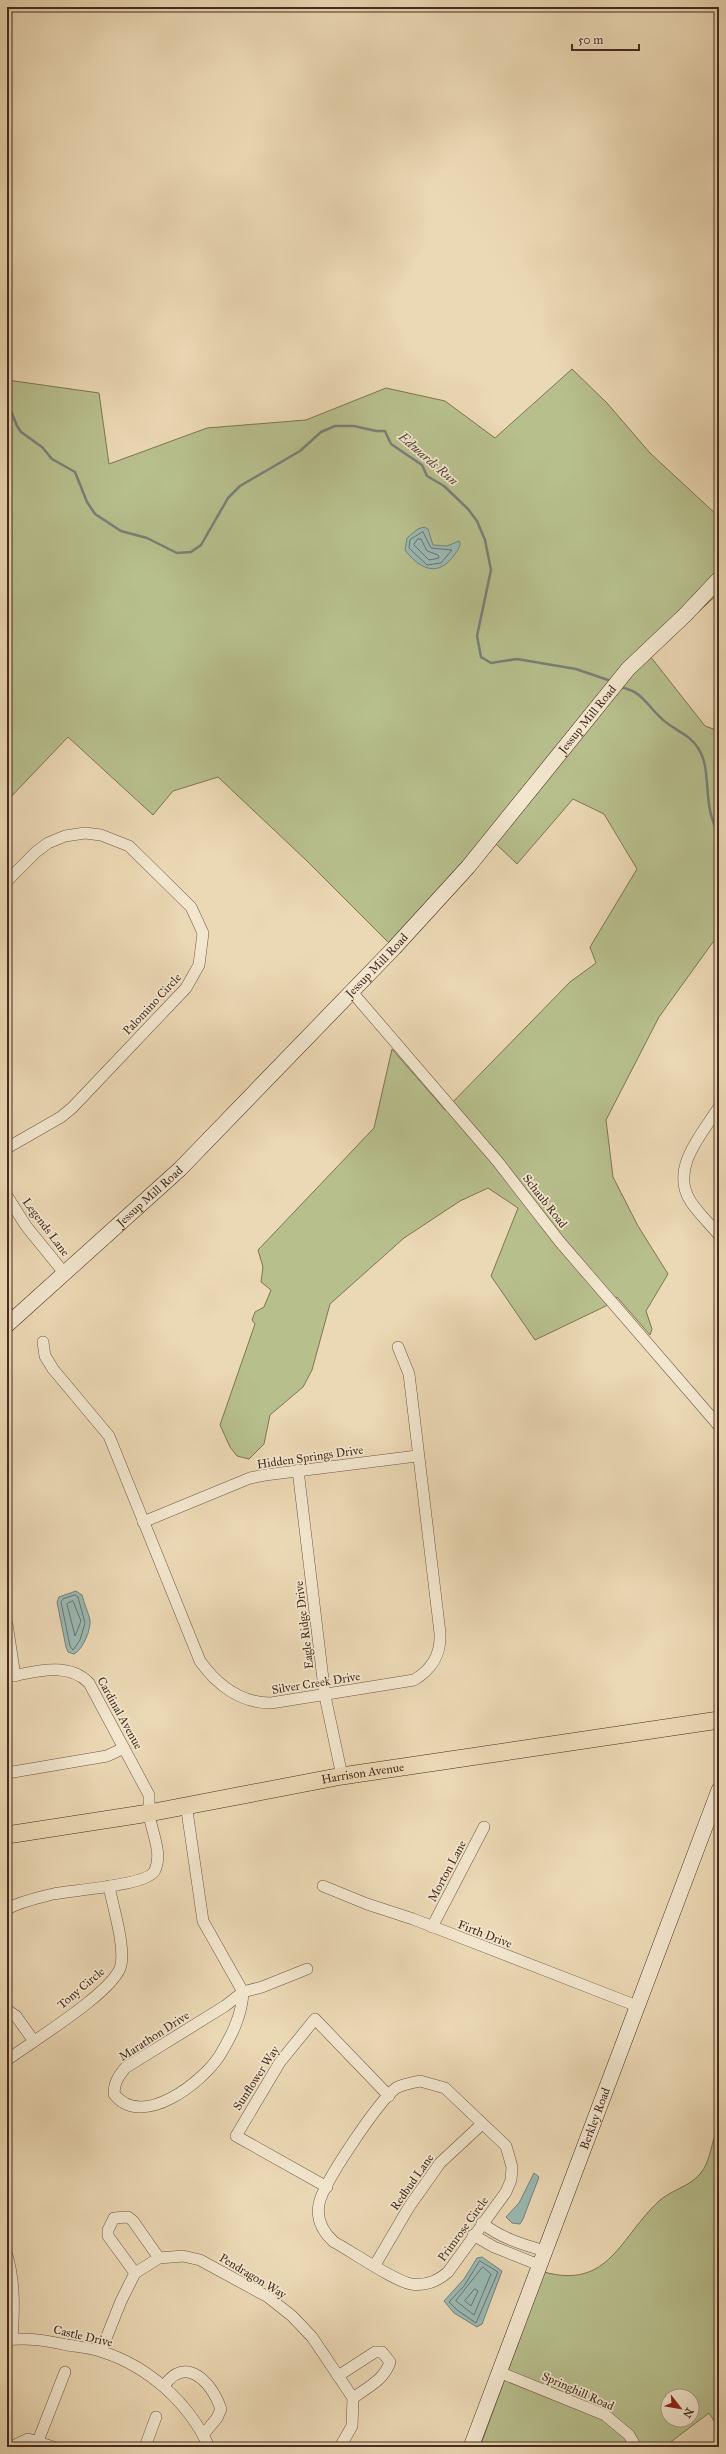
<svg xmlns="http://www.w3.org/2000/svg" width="726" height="2454" font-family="'IM FELL Great Primer',serif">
<rect width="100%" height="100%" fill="#ebd8b4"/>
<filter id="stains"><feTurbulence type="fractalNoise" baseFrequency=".005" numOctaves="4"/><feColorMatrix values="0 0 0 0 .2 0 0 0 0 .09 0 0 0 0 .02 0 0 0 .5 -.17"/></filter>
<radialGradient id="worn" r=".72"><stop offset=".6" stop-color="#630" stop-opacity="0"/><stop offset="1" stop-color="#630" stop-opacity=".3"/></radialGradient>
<!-- green -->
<g fill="#b7bf8d" stroke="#7e7556" fill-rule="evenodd">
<polygon points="572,369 607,403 650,453 719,517 719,593 650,656 705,726 719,731 719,939 713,942 659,1017 606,1120 613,1177 638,1226 668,1274 646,1311 652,1329 650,1335 617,1297 608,1305 535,1340 491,1276 518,1208 488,1188 460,1201 404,1238 330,1304 312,1370 303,1387 270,1415 264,1444 249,1459 237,1456 230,1447 220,1425 255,1324 252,1320 255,1312 264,1307 271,1290 261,1282 263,1267 258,1250 374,1128 392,1049 445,1110 570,982 596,963 590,947 637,869 604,814 573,799 517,864 496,844 394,948 308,862 218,777 173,791 153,815 68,737 7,801 7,380 99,393 109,464 207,428 306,420 386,388 445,401 495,438"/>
<path d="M 719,2127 L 719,2429 L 709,2413 L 664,2447 L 480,2447 L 544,2272 C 609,2290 620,2237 659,2201 C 671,2190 689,2187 700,2174 C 712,2160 710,2142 719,2127 ZM 668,2396 L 692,2396 L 692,2420 L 668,2420 Z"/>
</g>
<!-- water -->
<g fill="#99b9b4" stroke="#788078">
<path d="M 424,527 L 428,529 L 433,545 L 447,546 L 459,541 L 460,543 C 460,549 455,554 451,559 C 435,578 417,566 405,550 L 407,538 L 418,529 Z"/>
<path d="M 76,1591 L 82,1595 C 84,1603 88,1612 90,1620 C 91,1629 83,1650 74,1654 L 68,1652 L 66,1647 L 57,1602 L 59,1597 Z"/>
<polygon points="534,2173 539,2177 523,2219 520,2224 512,2223 506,2217 519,2203"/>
<polygon points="482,2257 502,2271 482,2324 477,2327 454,2313 444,2301 464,2279 477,2258"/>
</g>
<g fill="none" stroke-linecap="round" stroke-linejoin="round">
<!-- shore -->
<g stroke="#707269" stroke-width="1">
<polygon points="423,532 431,548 452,550 441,563 427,565 409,548 410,540"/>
<polygon points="418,539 421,539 427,551 438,555 439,558 429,560 414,545"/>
<polygon points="75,1595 78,1597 85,1623 80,1640 73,1650 70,1646 61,1602 63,1599"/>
<polygon points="73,1601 81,1621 75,1636 67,1604"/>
<polygon points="480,2261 498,2272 476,2323 457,2310 449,2302 464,2286"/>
<polygon points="483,2267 491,2274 474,2315 456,2301"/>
<polygon points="475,2289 478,2291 471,2306 465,2301"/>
</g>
<!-- stream -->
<g stroke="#788078" stroke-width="2.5">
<polyline points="7,401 17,426 21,432 42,447 52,459 75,472 87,502 95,514 121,531 147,538 177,553 191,552 201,545 228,498 240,486 300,451 321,432 335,426 354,426 376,431 385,431 391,444 422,465 427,476 444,486 468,509 477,521 485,540 491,570 477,636 481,657 491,663 517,659 576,669 611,681"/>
<path d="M 620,687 C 642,691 646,704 660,717 C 671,729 690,734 698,748 C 713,770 701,805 719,834"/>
</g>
<defs>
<g id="street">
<polyline points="7,881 36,852 48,843 65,836 85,833 101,835 129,846 191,907 203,933 199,965 186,988 72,1108 61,1117 7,1148"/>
<polyline points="352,992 498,1162 560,1242 719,1426"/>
<path d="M 719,1107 C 702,1134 669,1169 691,1202 C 699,1214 710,1224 719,1235"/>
<polyline points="7,1196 26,1226 65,1274"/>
<path d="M 43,1342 L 45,1356 L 53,1369 L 109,1436 L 200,1661 C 217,1685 241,1703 271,1703 L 414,1680 C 432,1669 441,1655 440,1633 L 409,1374 L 398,1347"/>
<polyline points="298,1470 325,1696 342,1776"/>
<polyline points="143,1522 250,1478 265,1475 417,1456"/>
<polyline points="7,1624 15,1676"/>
<path d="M 7,1677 C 34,1672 68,1661 89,1683 L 149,1795 C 149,1801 149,1808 149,1813 C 151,1831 163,1853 155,1870 C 149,1886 71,1890 53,1894 C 37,1898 21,1901 7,1909"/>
<polyline points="7,1773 107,1756 124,1748"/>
<polyline points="186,1804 203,1921 243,1992 262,1987 307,1969"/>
<polyline points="323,1886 367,1904 413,1919 637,2006"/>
<polyline points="432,1927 484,1827"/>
<path d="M 243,1992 C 242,2015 232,2035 220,2055 C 203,2082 142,2130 114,2094 C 114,2083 118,2077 125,2068 L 225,2006 Z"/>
<polyline points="7,2010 16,2016 33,2040"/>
<path d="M 7,2060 C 31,2042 116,1991 121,1965 C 125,1944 113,1908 109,1886"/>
<path d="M 420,2081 L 445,2088 L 506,2146 L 512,2167 L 511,2180 L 506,2192 L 448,2272 C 438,2281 425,2286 411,2284 C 394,2281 351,2251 334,2242 C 323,2232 316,2220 319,2204 C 323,2183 378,2102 396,2088 C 403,2084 412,2083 420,2081 Z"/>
<polyline points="327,2187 236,2136 280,2062 315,2019 389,2096"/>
<path d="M 482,2223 C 501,2238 521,2244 545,2251"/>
<polyline points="473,2235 494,2247 539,2265"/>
<path d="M 7,2255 C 15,2283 14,2310 12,2339"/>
<polyline points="375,2265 409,2207 440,2163 482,2124"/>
<polyline points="135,2273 108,2236 108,2230 114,2218 128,2217 133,2221 159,2258"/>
<path d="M 7,2340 C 27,2337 48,2341 67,2345 C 79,2347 92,2348 103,2352 C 149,2367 189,2403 209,2447"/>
<polyline points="101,2351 121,2301 135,2273 159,2258 183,2256 200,2260 268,2297 292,2316 312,2337 353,2398 352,2426 340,2447"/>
<polyline points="499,2372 605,2415 629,2435 636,2447"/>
<path d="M 338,2376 L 375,2352 L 382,2352 L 390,2362 C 384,2380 368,2387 353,2398"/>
<path d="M 164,2386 C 186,2354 211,2382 221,2409 L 217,2418 L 203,2435"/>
<polyline points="38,2441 65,2372"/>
<polyline points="11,2447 28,2439 53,2447"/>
<polyline points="145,2447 156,2417"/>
</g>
<g id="secondary">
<path id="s1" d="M 7,1325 L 180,1169 L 394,948 L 468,867 L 628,669 L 685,615 L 719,579"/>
<path id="s2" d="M 471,2447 L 719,1790"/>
</g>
<g id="primary">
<path id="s3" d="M 7,1835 L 149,1813 L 342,1776 L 719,1720"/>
</g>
</defs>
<!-- street casing -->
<use href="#street" stroke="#6f5644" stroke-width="12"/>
<!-- secondary casing -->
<use href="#secondary" stroke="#462b1e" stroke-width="16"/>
<!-- primary casing -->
<use href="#primary" stroke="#462b1e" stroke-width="18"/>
<!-- street -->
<use href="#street" stroke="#f2e6ce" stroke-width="11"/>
<!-- secondary -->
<use href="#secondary" stroke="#f2e6ce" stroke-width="15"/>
<!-- primary -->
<use href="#primary" stroke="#ebd8b4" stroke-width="17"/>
</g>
<g text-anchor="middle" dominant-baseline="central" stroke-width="3.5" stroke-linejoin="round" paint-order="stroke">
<!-- street labels -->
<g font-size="12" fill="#462b1e" stroke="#f2e6ce">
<text stroke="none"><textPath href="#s1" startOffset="840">Jessup Mill Road</textPath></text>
<text stroke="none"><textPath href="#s1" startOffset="516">Jessup Mill Road</textPath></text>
<text transform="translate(152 1004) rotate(-47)">Palomino Circle</text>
<text stroke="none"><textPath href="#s1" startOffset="192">Jessup Mill Road</textPath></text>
<text transform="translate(545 1201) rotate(52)">Schaub Road</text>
<text transform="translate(46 1227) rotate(53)">Legends Lane</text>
<text transform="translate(310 1457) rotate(-8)">Hidden Springs Drive</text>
<text transform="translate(304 1625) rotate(-97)">Eagle Ridge Drive</text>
<text transform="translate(316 1683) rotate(-9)">Silver Creek Drive</text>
<text transform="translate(120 1713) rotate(61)">Cardinal Avenue</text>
<text stroke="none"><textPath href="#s3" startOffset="361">Harrison Avenue</textPath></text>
<text transform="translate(447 1871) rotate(-62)">Morton Lane</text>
<text transform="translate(485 1934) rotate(21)">Firth Drive</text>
<text transform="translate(81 1988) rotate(-40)">Tony Circle</text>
<text transform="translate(154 2036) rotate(-33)">Marathon Drive</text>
<text transform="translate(256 2078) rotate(-57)">Sunflower Way</text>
<text stroke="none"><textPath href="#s2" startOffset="351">Berkley Road</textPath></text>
<text transform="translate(412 2182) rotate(-55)">Redbud Lane</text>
<text transform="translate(463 2229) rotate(-54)">Primrose Circle</text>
<text transform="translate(253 2276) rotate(31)">Pendragon Way</text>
<text transform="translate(83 2336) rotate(13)">Castle Drive</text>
<text transform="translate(578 2391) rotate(24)">Springhill Road</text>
</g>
<!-- water labels -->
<g font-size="13" font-style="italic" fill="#57473c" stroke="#f2e6ce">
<text transform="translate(428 459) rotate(41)">Edwards Run</text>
</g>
</g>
<!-- margin -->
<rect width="726" height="2454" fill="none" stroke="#ebd8b4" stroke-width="24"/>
<rect x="8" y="8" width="710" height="2438" fill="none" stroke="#462b1e" stroke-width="2"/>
<rect x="12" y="12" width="702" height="2430" fill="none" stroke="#462b1e"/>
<!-- north arrow -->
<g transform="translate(680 2408) rotate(121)"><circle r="19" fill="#f2e6ce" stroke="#ad9b88"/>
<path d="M0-3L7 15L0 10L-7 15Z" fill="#8f2418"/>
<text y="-6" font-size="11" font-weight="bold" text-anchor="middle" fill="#462b1e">N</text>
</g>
<!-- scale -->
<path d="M572 44v6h67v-6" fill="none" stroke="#462b1e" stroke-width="2"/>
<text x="578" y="44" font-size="12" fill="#462b1e" stroke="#f2e6ce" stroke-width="3" paint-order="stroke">50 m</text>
<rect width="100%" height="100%" filter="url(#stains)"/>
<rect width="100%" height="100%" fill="url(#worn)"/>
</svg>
